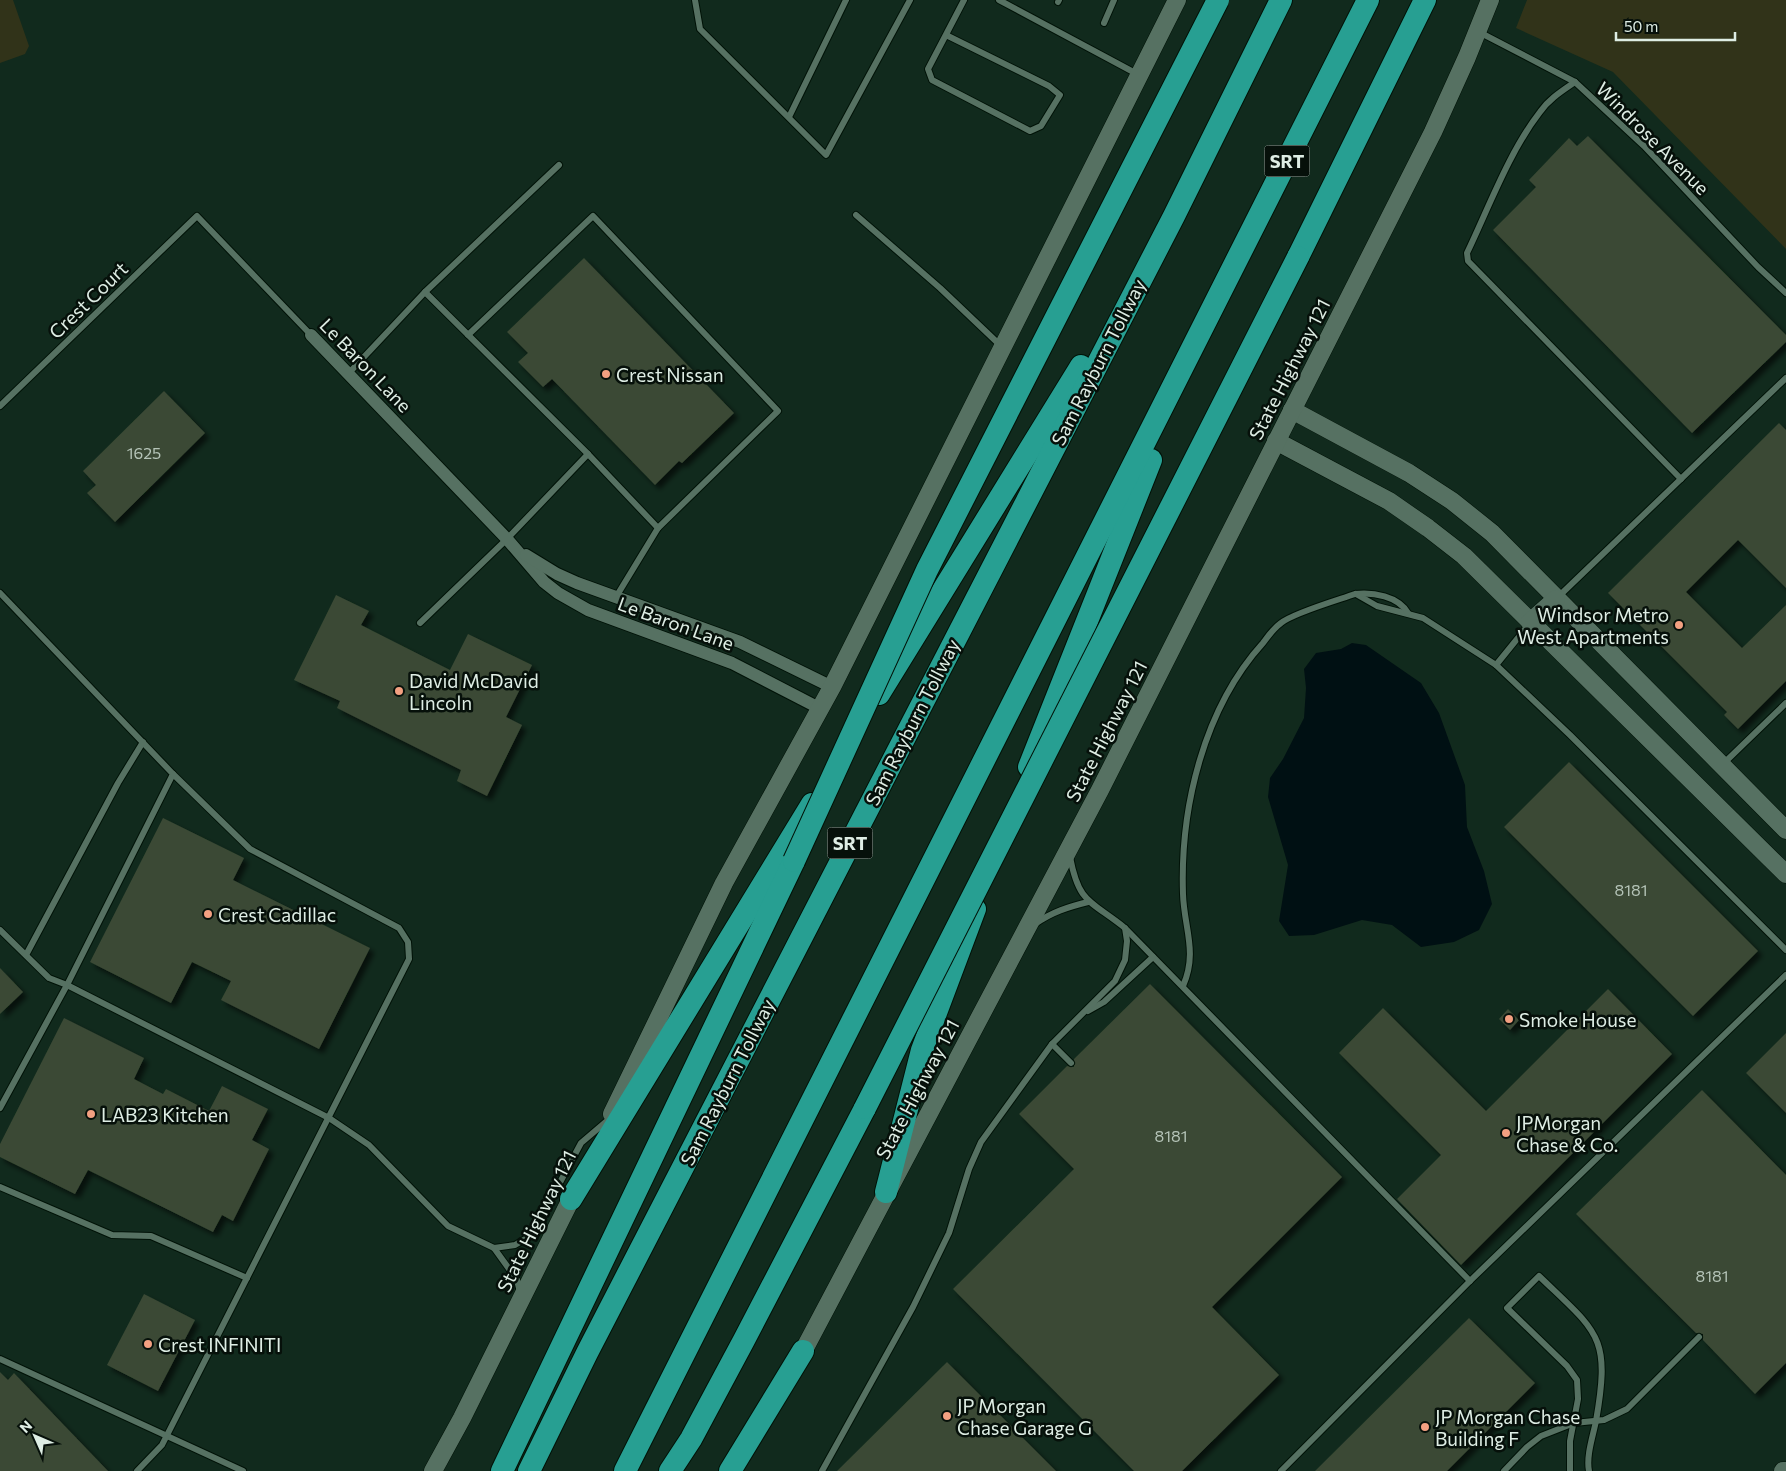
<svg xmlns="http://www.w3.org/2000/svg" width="1786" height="1471" font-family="Commissioner,sans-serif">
<defs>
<filter id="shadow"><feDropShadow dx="4.5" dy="4.5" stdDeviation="2.5" flood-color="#0009"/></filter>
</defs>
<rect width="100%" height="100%" fill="#112a1d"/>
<!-- green -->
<g fill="#313319">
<polygon points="0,0 13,0 29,46 25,54 0,63"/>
<polygon points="1527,0 1786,0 1786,249 1613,72 1516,28"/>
</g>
<!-- water -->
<polygon fill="#001013" points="1352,643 1366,645 1421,683 1439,713 1465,785 1467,827 1484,871 1492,904 1479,930 1454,942 1421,947 1392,925 1362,920 1314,935 1289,936 1279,921 1288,865 1268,797 1270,778 1283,759 1304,718 1306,688 1304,669 1316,653 1341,649"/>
<!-- building -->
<g fill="#3a4934" filter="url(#shadow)">
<polygon points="1588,136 1786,335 1786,342 1692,433 1493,230 1536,187 1529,180 1569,138 1577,146"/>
<polygon points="584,258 734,413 682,463 679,461 655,485 552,379 543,387 518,362 528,353 507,332"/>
<polygon points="164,391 205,433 115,522 87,493 96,485 83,471"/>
<polygon points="1779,423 1786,430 1786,588 1738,540 1686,592 1742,648 1786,605 1786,681 1738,729 1724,715 1727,712 1608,593"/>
<polygon points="336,595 369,611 361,625 450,670 468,634 532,665 506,717 522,725 487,796 457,781 461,770 337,708 340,701 294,680"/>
<polygon points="1569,762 1758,951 1693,1016 1504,827"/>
<polygon points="163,818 244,858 233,880 370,948 319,1049 221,1000 231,981 192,962 171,1003 90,962"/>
<polygon points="0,968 23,992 0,1014"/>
<polygon points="1150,984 1342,1177 1212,1307 1279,1375 1182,1471 1134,1471 953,1289 1074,1169 1019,1114 1067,1066 1074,1067 1074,1059"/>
<polygon points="1608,989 1672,1054 1461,1265 1397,1199 1441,1155 1339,1053 1383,1008 1486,1111"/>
<polygon points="1508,1009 1519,1020 1510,1030 1499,1019"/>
<polygon points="64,1018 144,1058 134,1079 163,1094 166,1089 209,1111 222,1086 268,1109 252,1140 269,1149 233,1221 222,1215 213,1232 88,1170 75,1194 0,1157 0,1144"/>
<polygon points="1786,1033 1786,1113 1746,1073"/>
<polygon points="1702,1090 1786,1175 1786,1363 1755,1394 1703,1340 1703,1334 1696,1333 1576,1214"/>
<polygon points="144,1294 195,1320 158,1391 107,1365"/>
<polygon points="1469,1318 1535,1383 1447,1471 1315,1471"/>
<polygon points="947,1362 1056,1471 837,1471"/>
<polygon points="0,1372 8,1380 14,1373 108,1471 0,1471"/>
</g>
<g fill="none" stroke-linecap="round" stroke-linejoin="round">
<defs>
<g id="lane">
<polyline points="695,0 700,29 826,155 910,0"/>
<polyline points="999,0 1139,75"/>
<polyline points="1058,2 1059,0"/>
<polyline points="1104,23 1114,0"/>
<polyline points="1479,32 1575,82 1644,146 1758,267 1786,293"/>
<polyline points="946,35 1049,86 1060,95 1041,126 1030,131 932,80 928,69 964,0"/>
<path d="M 1575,82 C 1562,91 1549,99 1540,112 C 1509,152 1489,207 1467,253 L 1468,261 L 1681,479"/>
<polyline points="789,117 846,0"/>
<polyline points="856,215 940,288 1001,346"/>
<polyline points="425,292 588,454 658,528"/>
<polyline points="468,335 593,216 778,411 658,528 616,597"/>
<polyline points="348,374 425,292 559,165"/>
<polyline points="0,406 197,216 311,335"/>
<polyline points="0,593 173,774 67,985 329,1118 369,1145 448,1226 494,1248 517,1280 520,1292"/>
<polyline points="1356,594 1377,606 1423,618 1496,665"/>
<polyline points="1557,598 1786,378"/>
<polyline points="420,623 507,539 588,454"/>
<polyline points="1530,623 1496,665 1570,735 1786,950"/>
<polyline points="1722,765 1786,703"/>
<path d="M 1070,857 C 1079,904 1090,900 1125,928 L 1470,1281"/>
<path d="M 1035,924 C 1052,912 1068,907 1088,902"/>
<polyline points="0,930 49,978 67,985 0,1108"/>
<polyline points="26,955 118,783 143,742"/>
<path d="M 1183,986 C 1198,952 1184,928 1183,894 C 1180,807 1204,708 1263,643 C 1268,636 1274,628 1281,623 C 1293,613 1338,600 1355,594 C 1373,592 1398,596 1408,613"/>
<polyline points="1088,1011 1104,1002 1153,957"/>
<polyline points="1052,1044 1071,1063"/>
<polyline points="0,1187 112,1235 151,1236 247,1278"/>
<polyline points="494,1248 515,1245 532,1235 581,1143 608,1120"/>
<polyline points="0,1359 243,1471"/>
<polyline points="137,1471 162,1445 409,959 408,942 399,928 250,849 173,774"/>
<polyline points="822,1471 913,1307 949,1233 969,1169 981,1142 1052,1044 1115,981 1125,960 1127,941 1125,928"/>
<polyline points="1281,1471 1470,1281 1786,975"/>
<polyline points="1504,1471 1527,1447 1541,1436 1574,1423 1604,1420 1627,1409 1699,1337"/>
<path d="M 1570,1471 L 1570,1441 L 1578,1399 L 1577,1380 L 1567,1366 L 1507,1308 L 1539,1276 C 1598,1333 1611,1335 1596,1421 C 1593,1436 1586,1456 1589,1471"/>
</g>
<g id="street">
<polyline points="311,335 507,539 544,582 558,593 588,610 732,663 821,709"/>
<polyline points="526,555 557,574 577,583 740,642 832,687"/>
</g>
<g id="secondary">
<polyline points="1292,410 1409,473 1452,501 1492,533 1786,830"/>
<polyline points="1276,441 1389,501 1428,528 1464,556 1786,874"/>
<polyline points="1530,622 1556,599"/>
<polyline points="612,1114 724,883 832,687 1177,0"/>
<polyline points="798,1361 1100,790 1433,132 1467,57 1490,0"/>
<polyline points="433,1471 462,1418 577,1187"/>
<polyline points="1783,1471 1786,1471"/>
</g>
<g id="highway">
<polyline points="1298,257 1425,0"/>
<polyline points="879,694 1081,366"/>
<polyline points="1029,767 1151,460"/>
<polyline points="886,1192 922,1050 975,909"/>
<polyline points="571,1199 812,804"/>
<polyline points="502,1471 794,861"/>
<polyline points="529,1471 587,1353 1174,216 1281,0"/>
<polyline points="625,1471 1368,0"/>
<polyline points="670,1471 691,1439 744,1340 865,1108"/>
<polyline points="730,1471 803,1351"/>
</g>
</defs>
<!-- lane casing -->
<use href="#lane" stroke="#001207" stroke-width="8"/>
<!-- street casing -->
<use href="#street" stroke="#001207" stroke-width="14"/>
<!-- secondary casing -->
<use href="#secondary" stroke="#001207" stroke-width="19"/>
<!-- highway casing -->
<use href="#highway" stroke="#001207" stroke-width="24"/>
<!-- lane -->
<use href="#lane" stroke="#567162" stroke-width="6"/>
<!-- street -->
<use href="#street" stroke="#567162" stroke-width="12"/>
<!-- secondary -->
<use href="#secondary" stroke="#567162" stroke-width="18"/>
<!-- highway -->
<use href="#highway" stroke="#279f92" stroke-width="22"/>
<defs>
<g id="highway-bridge">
<polyline points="794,861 927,570 1218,0"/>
<polyline points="865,1108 1298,257"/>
</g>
</defs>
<!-- highway-bridge casing -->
<use href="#highway-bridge" stroke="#001207" stroke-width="24" stroke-linecap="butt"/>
<!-- highway-bridge -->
<use href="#highway-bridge" stroke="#279f92" stroke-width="22"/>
</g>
<!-- markers -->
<g fill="#f3a081" stroke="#06100a" stroke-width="2">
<circle cx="606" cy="374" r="5"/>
<circle cx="1679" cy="625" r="5"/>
<circle cx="399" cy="691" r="5"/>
<circle cx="208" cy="914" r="5"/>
<circle cx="1509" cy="1019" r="5"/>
<circle cx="91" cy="1114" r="5"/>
<circle cx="1506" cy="1133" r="5"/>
<circle cx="148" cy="1344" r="5"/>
<circle cx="947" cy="1416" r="5"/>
<circle cx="1425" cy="1427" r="5"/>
</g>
<g text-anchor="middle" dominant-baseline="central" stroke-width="5" stroke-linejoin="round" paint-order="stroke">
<!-- number labels -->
<g font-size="16" fill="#b5c4b8">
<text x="144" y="452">1625</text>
<text x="1631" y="889">8181</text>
<text x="1171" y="1135">8181</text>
<text x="1712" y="1275">8181</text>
</g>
<!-- shield labels -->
<g fill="#06100a" stroke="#9daba3" stroke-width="1">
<rect x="1264.5" y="145.5" width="45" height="31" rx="4"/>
<rect x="827.5" y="827.5" width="45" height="31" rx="4"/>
</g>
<g font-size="18" font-weight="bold" fill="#deede4">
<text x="1287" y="161">SRT</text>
<text x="850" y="843">SRT</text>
</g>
<!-- street labels -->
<g font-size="19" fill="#deede4" stroke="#06100a">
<text transform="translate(1653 138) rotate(45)">Windrose Avenue</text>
<text transform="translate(88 300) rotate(-44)">Crest Court</text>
<text transform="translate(1098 362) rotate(-63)">Sam Rayburn Tollway</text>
<text transform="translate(366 365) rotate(46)">Le Baron Lane</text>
<text transform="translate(1289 369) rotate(-63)">State Highway 121</text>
<text transform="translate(676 623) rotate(20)">Le Baron Lane</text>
<text transform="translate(912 722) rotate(-63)">Sam Rayburn Tollway</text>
<text transform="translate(1106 731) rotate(-63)">State Highway 121</text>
<text transform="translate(727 1082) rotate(-63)">Sam Rayburn Tollway</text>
<text transform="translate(917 1089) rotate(-62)">State Highway 121</text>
<text transform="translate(536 1221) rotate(-64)">State Highway 121</text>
</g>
<!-- poi labels -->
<g font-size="19" fill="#deede4" stroke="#06100a" text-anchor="start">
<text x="616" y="374">Crest Nissan</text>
<text x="1669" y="614" text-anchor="end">Windsor Metro<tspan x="1669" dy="22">West Apartments</tspan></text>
<text x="409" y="680">David McDavid<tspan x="409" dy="22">Lincoln</tspan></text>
<text x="218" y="914">Crest Cadillac</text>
<text x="1519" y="1019">Smoke House</text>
<text x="101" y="1114">LAB23 Kitchen</text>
<text x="1516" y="1122">JPMorgan<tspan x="1516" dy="22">Chase &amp; Co.</tspan></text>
<text x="158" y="1344">Crest INFINITI</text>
<text x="957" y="1405">JP Morgan<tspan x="957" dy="22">Chase Garage G</tspan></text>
<text x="1435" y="1416">JP Morgan Chase<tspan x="1435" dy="22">Building F</tspan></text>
</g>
</g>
<!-- north arrow -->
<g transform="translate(35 1436) rotate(315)" stroke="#06100a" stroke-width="4" paint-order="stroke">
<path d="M0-4L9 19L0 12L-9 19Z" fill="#deede4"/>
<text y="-8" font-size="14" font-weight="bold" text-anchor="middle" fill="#deede4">N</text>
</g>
<!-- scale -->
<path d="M1616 32v8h119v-8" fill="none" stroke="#deede4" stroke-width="2.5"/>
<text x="1624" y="32" font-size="15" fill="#deede4" stroke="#06100a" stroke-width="4" paint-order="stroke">50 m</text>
</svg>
